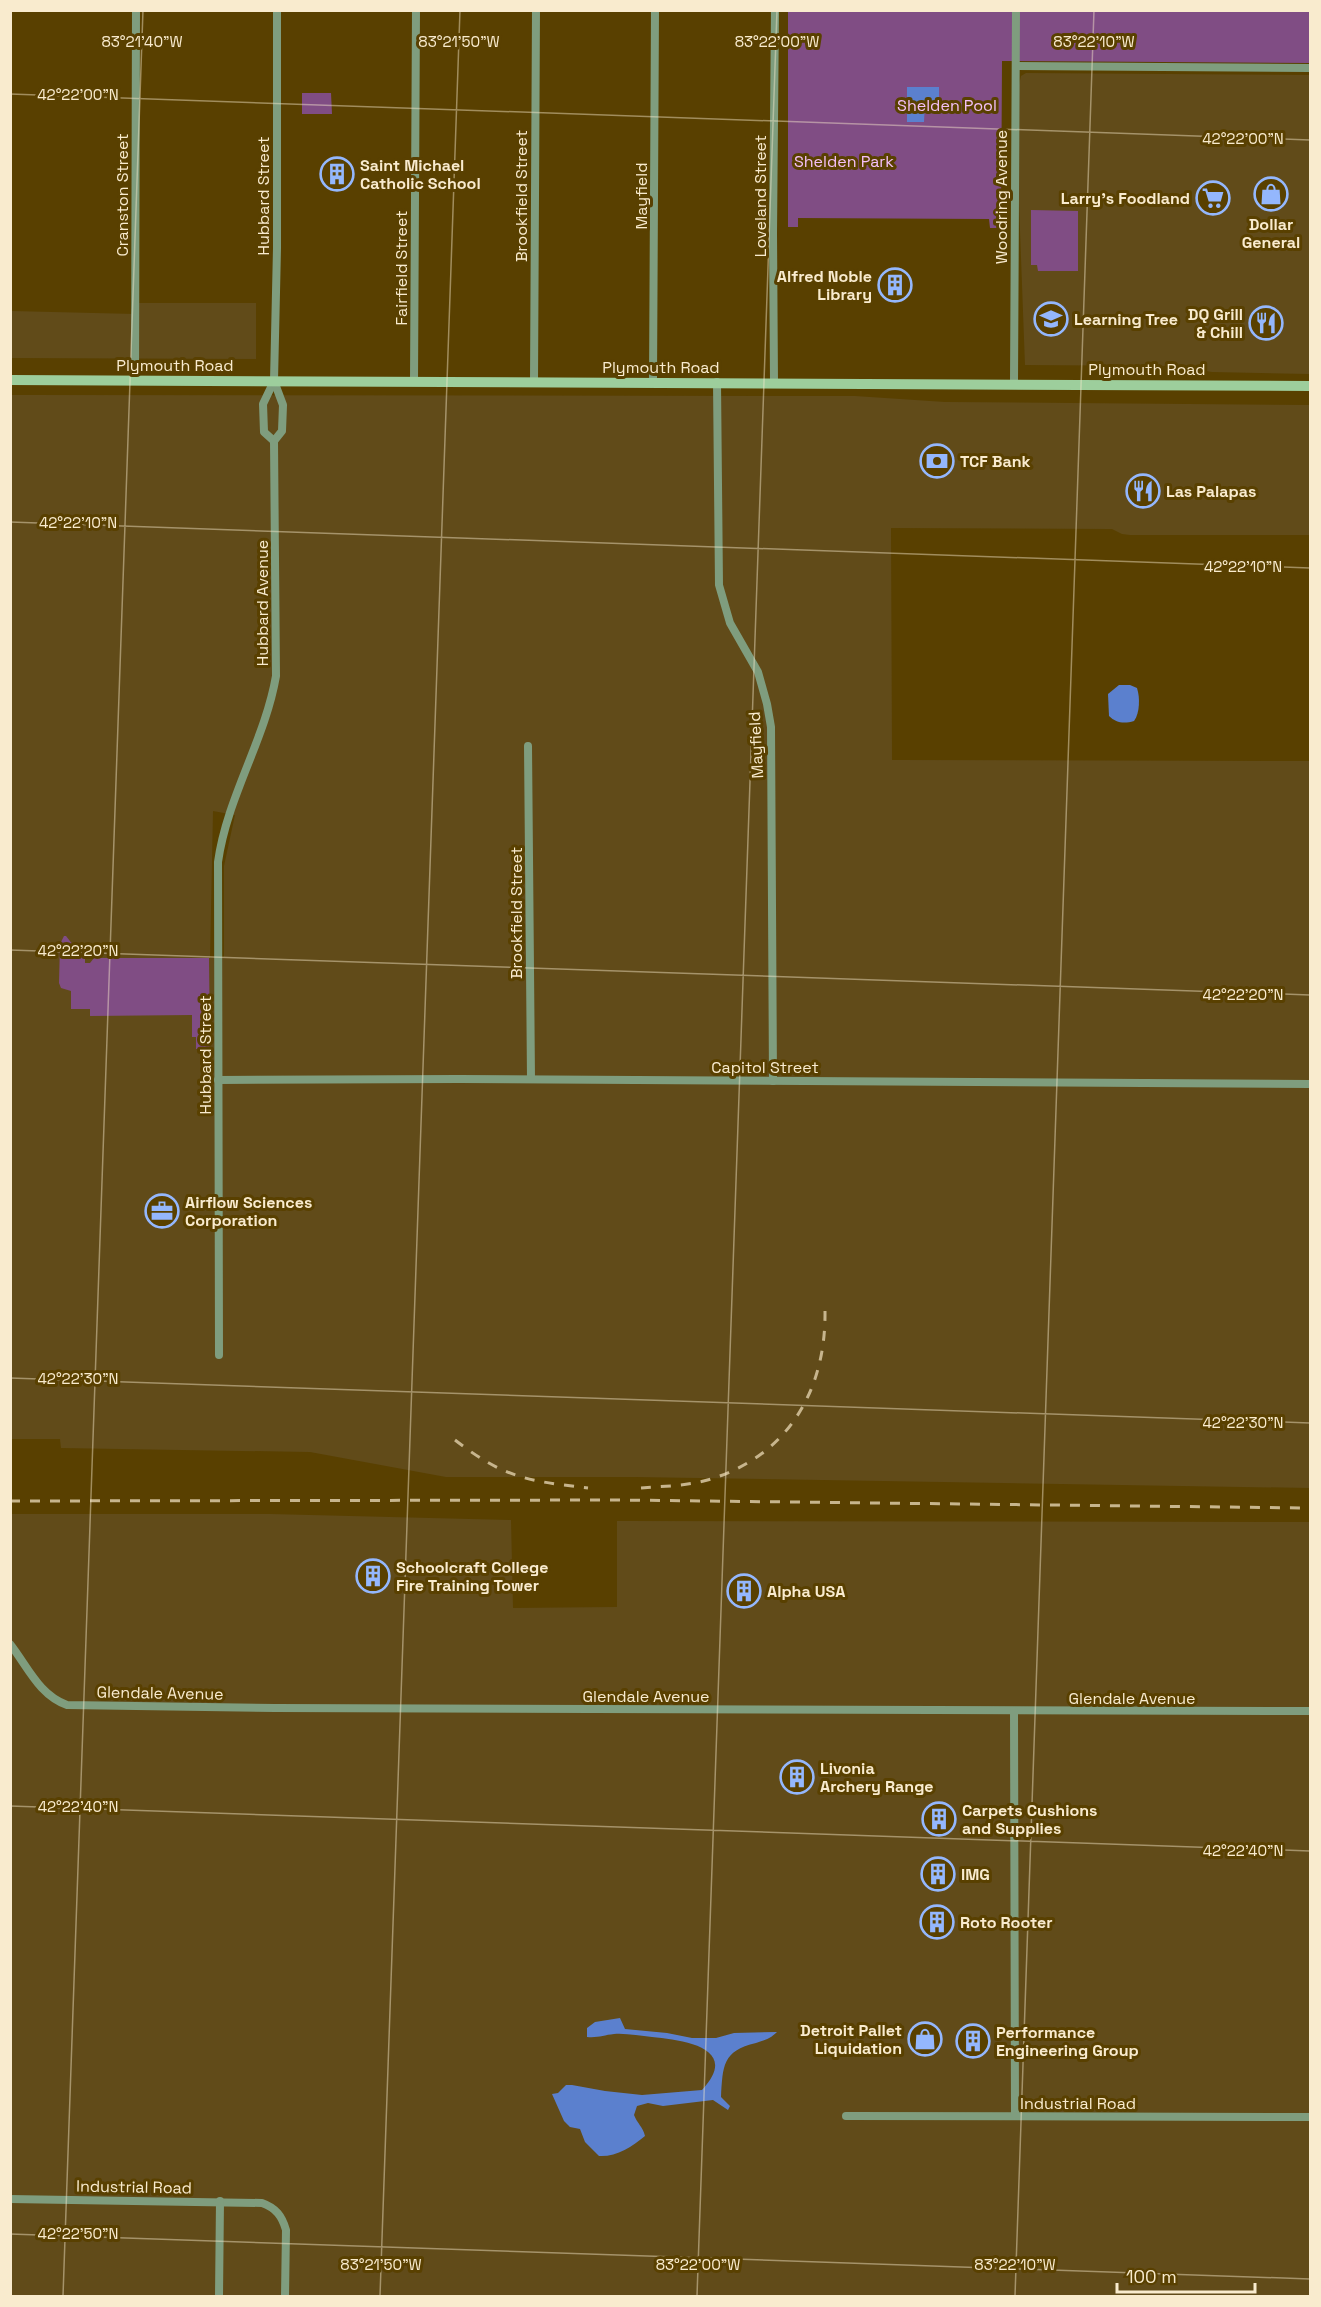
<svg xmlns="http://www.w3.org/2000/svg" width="1321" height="2307" font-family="'Space Grotesk',sans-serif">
<rect width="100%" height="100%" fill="#594000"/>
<!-- built -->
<g fill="#614b19" fill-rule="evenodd">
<polygon points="1026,73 1310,75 1310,374 1212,372 1173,366 1025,365 1019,204 1019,85 1021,76"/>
<polygon points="135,303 256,303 256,359 11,358 11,311 135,314"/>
<path d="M 11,395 L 855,396 L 945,402 L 1310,405 L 1310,535 L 1130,535 L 1122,534 L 1112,529 L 891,528 L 892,760 L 1310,761 L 1310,1488 L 635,1477 L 446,1477 L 310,1452 L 61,1448 L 60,1439 L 11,1439 ZM 213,811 L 235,815 L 224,866 L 224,957 L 210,958 Z"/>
<polygon points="10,1514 270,1514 511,1520 513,1608 617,1607 617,1521 1310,1522 1310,2296 11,2296"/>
</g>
<!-- green -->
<g fill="#804d84">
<polygon points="788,11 1310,11 1310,63 1002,61 1001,228 990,228 989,219 798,218 798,227 788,227"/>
<polygon points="302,93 331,93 332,114 302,114"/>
<polygon points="1031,210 1078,211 1078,271 1038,271 1037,265 1031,265"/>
<polygon points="64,936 66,936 77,950 85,956 85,963 90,963 94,958 209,958 210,1046 205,1049 196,1049 196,1037 192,1037 192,1015 90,1016 90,1009 71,1009 71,991 61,988 59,983 60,944"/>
</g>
<!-- water -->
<g fill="#5b80ce">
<polygon points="907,87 939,87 939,101 925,101 924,122 907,122"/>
<path d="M 1119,685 L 1130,685 L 1137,688 C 1140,697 1140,713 1134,721 C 1124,724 1116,723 1109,716 L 1108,694 Z"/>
<path d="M 620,2018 L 625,2029 L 667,2033 L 692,2038 L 716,2038 L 734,2033 L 777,2032 C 770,2039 765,2040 756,2043 C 722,2051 723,2066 721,2097 L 730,2106 L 728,2110 L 713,2100 L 663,2106 L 648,2103 L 637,2106 L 634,2115 C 637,2123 643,2127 645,2136 C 632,2147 616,2157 599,2156 L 585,2142 L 580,2129 L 570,2127 L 564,2121 L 552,2094 L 558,2093 L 566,2085 L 572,2085 L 605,2091 L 642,2095 L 702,2090 C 741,2048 684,2040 652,2037 C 640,2036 626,2033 614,2034 C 604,2035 598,2038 587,2037 L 587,2028 L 595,2022 Z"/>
</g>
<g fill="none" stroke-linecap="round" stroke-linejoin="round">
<!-- street -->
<g stroke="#7f9d7e" stroke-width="8">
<polyline points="1016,66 1310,68"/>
<polyline points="135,380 136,10"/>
<polyline points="274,381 263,404 264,432 274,441"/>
<polyline points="414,381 416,10"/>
<polyline points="534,381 536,10"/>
<polyline points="653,382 655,10"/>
<polyline points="717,382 719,585 730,623 758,672 767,704 771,727 773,1081"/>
<polyline points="774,382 773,233 775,10"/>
<polyline points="1014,383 1016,10"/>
<polyline points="528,746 531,1079"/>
<polyline points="218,1080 459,1079 1310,1084"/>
<path d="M 219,1355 L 218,862 C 227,797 265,740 276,676 L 274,441 L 282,431 L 283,405 L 274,381 L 277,248 L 277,10"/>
<path d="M 10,1644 C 28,1667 39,1695 67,1705 L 275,1708 L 1310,1711"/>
<polyline points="1014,1711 1015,2116"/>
<polyline points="846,2116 1310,2117"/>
<path d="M 10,2199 L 262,2203 C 276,2208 282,2216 286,2230 L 285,2296"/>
<polyline points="219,2296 220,2201"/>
</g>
<!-- secondary -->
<polyline stroke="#9dce9c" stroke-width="10" points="10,380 1310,386"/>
<!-- rail -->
<g stroke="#c7b58d" stroke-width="3" stroke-dasharray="10 10" stroke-linecap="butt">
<path d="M 455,1440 C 504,1478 528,1481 588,1488"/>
<path d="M 641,1488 C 665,1486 691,1486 714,1478 C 790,1453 826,1388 825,1311"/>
<polyline points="10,1501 618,1500 1310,1508"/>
</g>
</g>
<!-- ticks -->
<path fill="none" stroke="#f9ebce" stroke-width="1.5" stroke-opacity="0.45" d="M 10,94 L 1310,140M 10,522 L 1310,568M 10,950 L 1310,995M 10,1378 L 1310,1423M 10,1806 L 1310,1851M 10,2234 L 1310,2279M 63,2296 L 143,10M 380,2296 L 460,10M 697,2296 L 777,10M 1015,2296 L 1094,10"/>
<!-- icons -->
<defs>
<symbol id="building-ring" viewBox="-11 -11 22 22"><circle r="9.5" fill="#594000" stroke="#94b7fd" stroke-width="1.5"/><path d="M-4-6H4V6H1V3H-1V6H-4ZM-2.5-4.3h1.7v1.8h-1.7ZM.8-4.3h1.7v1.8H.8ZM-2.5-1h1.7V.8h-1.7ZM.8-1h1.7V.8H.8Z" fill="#94b7fd"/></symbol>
<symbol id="shop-ring" viewBox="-11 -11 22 22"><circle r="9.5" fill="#594000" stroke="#94b7fd" stroke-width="1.5"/><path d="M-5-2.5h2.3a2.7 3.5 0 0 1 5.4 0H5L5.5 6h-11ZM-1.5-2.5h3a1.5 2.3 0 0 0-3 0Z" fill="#94b7fd"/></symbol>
<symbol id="supermarket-ring" viewBox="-11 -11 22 22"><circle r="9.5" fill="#594000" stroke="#94b7fd" stroke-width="1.5"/><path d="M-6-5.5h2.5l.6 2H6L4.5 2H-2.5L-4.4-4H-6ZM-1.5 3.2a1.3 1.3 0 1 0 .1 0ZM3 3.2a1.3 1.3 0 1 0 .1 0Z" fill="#94b7fd"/></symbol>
<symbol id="school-ring" viewBox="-11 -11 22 22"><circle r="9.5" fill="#594000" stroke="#94b7fd" stroke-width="1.5"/><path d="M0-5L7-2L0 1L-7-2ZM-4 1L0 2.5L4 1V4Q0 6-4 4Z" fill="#94b7fd"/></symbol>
<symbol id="restaurant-ring" viewBox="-11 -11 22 22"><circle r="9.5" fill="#594000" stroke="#94b7fd" stroke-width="1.5"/><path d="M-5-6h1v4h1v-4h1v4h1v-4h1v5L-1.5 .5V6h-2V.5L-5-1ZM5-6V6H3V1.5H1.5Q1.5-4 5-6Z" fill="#94b7fd"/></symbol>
<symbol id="bank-ring" viewBox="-11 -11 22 22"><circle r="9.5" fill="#594000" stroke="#94b7fd" stroke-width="1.5"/><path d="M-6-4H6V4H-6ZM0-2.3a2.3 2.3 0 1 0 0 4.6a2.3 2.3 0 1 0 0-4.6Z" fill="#94b7fd"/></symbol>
<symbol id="office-ring" viewBox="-11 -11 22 22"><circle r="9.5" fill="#594000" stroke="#94b7fd" stroke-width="1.5"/><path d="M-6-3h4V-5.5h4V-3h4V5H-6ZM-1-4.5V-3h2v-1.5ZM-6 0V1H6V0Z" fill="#94b7fd"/></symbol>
</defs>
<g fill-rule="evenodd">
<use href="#building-ring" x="318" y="155" width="38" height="38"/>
<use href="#shop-ring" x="1252" y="175" width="38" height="38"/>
<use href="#supermarket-ring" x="1194" y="179" width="38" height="38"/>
<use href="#building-ring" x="876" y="266" width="38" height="38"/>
<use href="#school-ring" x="1032" y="300" width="38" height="38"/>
<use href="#restaurant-ring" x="1247" y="304" width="38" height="38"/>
<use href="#bank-ring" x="918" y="442" width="38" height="38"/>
<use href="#restaurant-ring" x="1124" y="472" width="38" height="38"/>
<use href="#office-ring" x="143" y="1192" width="38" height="38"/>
<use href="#building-ring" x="354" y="1557" width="38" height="38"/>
<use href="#building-ring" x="725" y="1572" width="38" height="38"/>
<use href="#building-ring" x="778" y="1758" width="38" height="38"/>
<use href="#building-ring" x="920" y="1800" width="38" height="38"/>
<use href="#building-ring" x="919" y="1855" width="38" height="38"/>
<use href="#building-ring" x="918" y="1903" width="38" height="38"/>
<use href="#shop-ring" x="906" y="2020" width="38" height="38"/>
<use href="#building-ring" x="954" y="2022" width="38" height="38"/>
</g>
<g text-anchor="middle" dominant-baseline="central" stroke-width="6" stroke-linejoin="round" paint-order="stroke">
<!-- park labels -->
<g font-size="16" fill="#f4c0f8" stroke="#594000">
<text x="947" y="105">Shelden Pool</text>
<text x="844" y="161">Shelden Park</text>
</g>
<!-- poi labels -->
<g font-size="16" font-weight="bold" fill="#f9ebce" stroke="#594000" text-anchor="start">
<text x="360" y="165">Saint Michael<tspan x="360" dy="18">Catholic School</tspan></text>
<text x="1190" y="198" text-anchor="end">Larry's Foodland</text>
<text x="1271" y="224" text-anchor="middle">Dollar<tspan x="1271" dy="18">General</tspan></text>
<text x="872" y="276" text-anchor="end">Alfred Noble<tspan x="872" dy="18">Library</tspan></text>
<text x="1243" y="314" text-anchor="end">DQ Grill<tspan x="1243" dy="18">&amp; Chill</tspan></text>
<text x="1074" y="319">Learning Tree</text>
<text x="960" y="461">TCF Bank</text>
<text x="1166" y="491">Las Palapas</text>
<text x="185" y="1202">Airflow Sciences<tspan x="185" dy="18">Corporation</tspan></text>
<text x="396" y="1567">Schoolcraft College<tspan x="396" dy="18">Fire Training Tower</tspan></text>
<text x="767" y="1591">Alpha USA</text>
<text x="820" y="1768">Livonia<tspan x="820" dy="18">Archery Range</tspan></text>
<text x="962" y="1810">Carpets Cushions<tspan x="962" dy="18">and Supplies</tspan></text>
<text x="961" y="1874">IMG</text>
<text x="960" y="1922">Roto Rooter</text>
<text x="902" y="2030" text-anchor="end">Detroit Pallet<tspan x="902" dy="18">Liquidation</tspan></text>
<text x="996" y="2032">Performance<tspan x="996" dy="18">Engineering Group</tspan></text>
</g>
<!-- street labels -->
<g font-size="16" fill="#f9ebce" stroke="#594000">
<text transform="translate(122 195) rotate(-90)">Cranston Street</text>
<text transform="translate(263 196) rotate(-90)">Hubbard Street</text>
<text transform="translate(521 196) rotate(-90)">Brookfield Street</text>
<text transform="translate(641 196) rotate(-90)">Mayfield</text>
<text transform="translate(760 196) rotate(-90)">Loveland Street</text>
<text transform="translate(1001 197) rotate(-90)">Woodring Avenue</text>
<text transform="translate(401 268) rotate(-90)">Fairfield Street</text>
<text x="175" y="365">Plymouth Road</text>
<text x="661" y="367">Plymouth Road</text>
<text x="1147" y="369">Plymouth Road</text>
<text transform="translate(262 603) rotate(-90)">Hubbard Avenue</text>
<text transform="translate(756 745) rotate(-93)">Mayfield</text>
<text transform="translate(516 913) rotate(-90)">Brookfield Street</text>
<text transform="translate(205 1055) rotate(-90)">Hubbard Street</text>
<text x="765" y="1067">Capitol Street</text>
<text transform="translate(160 1693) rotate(1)">Glendale Avenue</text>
<text x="646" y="1696">Glendale Avenue</text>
<text x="1132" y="1698">Glendale Avenue</text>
<text x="1078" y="2103">Industrial Road</text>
<text transform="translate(134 2187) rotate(1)">Industrial Road</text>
</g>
</g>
<g font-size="15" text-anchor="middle" fill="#f9ebce" stroke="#594000" stroke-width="6" stroke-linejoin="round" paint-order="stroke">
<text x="142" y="47">83°21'40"W</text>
<text x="459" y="47">83°21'50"W</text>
<text x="777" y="47">83°22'00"W</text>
<text x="1094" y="47">83°22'10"W</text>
<text x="78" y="100">42°22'00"N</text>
<text x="1243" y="144">42°22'00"N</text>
<text x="78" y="528">42°22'10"N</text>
<text x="1243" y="572">42°22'10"N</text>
<text x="78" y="956">42°22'20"N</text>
<text x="1243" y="1000">42°22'20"N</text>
<text x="78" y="1384">42°22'30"N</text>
<text x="1243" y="1428">42°22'30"N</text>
<text x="78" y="1812">42°22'40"N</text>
<text x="1243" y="1856">42°22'40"N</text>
<text x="78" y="2239">42°22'50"N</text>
<text x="381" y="2270">83°21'50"W</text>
<text x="698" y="2270">83°22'00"W</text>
<text x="1015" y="2270">83°22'10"W</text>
</g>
<!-- border -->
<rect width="1321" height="2307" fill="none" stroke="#f9ebce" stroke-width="24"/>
<!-- scale -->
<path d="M1117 2283v9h138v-9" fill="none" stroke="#f9ebce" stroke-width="3"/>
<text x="1126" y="2283" font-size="18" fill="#f9ebce" stroke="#594000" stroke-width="4.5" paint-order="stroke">100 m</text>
</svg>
